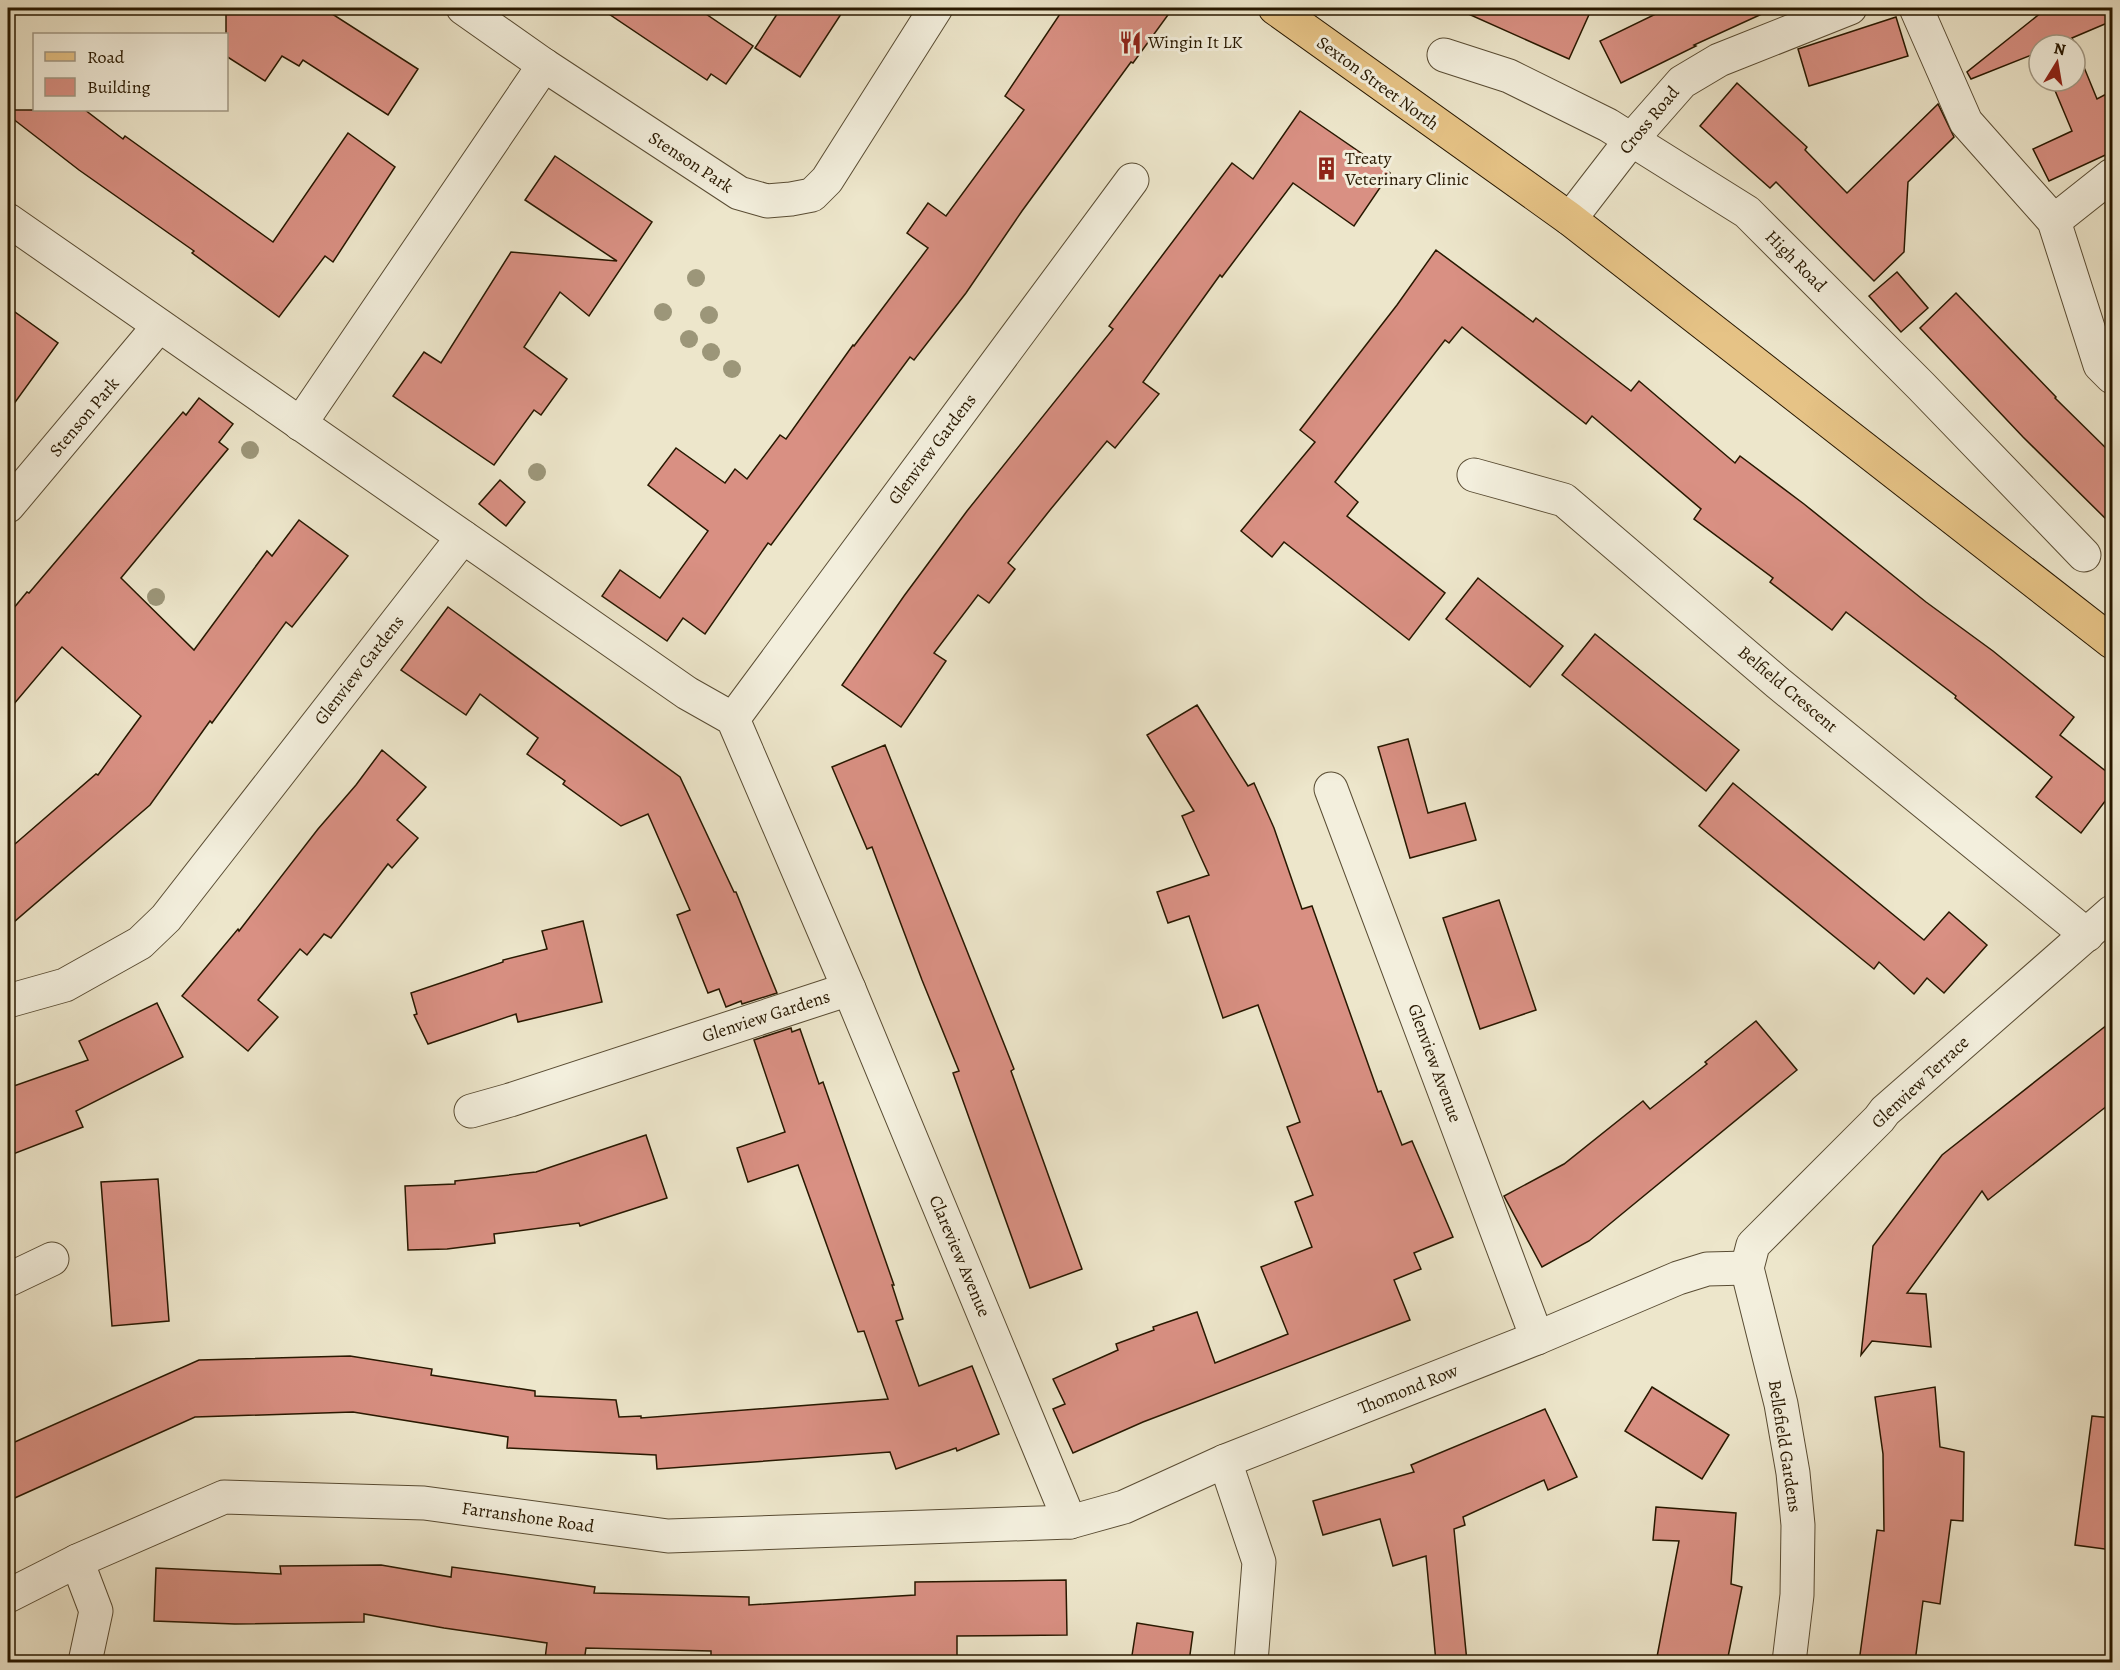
<svg xmlns="http://www.w3.org/2000/svg" width="2120" height="1670" font-family="Alegreya,serif">
<rect width="100%" height="100%" fill="#ede6cb"/>
<filter id="stains"><feTurbulence type="fractalNoise" baseFrequency=".00333" numOctaves="4"/><feColorMatrix values="0 0 0 0 .2 0 0 0 0 .09 0 0 0 0 .02 0 0 0 .5 -.17"/></filter>
<radialGradient id="worn" r=".72"><stop offset=".6" stop-color="#630" stop-opacity="0"/><stop offset="1" stop-color="#630" stop-opacity=".3"/></radialGradient>
<!-- building -->
<g fill="#d99083" stroke="#281800" stroke-width="1.5">
<polygon points="226,8 323,8 418,69 388,115 303,60 299,66 282,56 265,81 226,56"/>
<polygon points="600,8 697,8 753,46 726,84 711,74 707,80"/>
<polygon points="781,8 845,8 800,77 755,48"/>
<polygon points="1064,8 1173,8 1133,63 1131,62 1022,211 966,293 914,360 910,357 771,545 768,543 705,634 683,618 667,641 602,596 620,570 660,598 708,531 648,485 676,448 725,483 735,469 747,479 780,435 786,439 853,345 854,346 928,248 907,233 928,203 946,216 1024,110 1005,96"/>
<polygon points="1455,8 1592,8 1569,59"/>
<polygon points="1668,8 1775,8 1694,45 1696,46 1621,83 1600,41"/>
<polygon points="2047,8 2112,8 2112,21 2072,38 2097,99 2112,91 2112,152 2049,181 2033,149 2072,131 2051,81 2075,81 2075,45 2039,45 2039,52 1971,79 1967,72"/>
<polygon points="1896,17 1908,56 1809,86 1798,49"/>
<polygon points="1737,83 1807,147 1805,150 1847,193 1938,104 1954,137 1908,182 1904,252 1874,281 1776,182 1770,188 1700,126"/>
<polygon points="8,110 85,110 123,139 125,136 273,242 348,133 395,167 333,262 325,256 279,317 192,253 194,251 79,170 8,115"/>
<polygon points="1300,111 1390,173 1354,226 1293,183 1222,277 1220,275 1143,382 1159,394 1115,448 1107,441 1050,510 1008,563 1015,569 989,603 978,595 934,653 946,661 901,727 842,685 904,596 967,511 1113,329 1109,326 1232,163 1253,179"/>
<polygon points="555,156 652,222 589,316 560,292 524,347 567,379 541,415 534,410 494,465 393,396 424,352 441,363 511,252 617,261 525,200"/>
<polygon points="1436,250 1533,322 1536,318 1631,391 1639,381 1735,463 1740,456 1804,504 1926,602 1993,651 2074,717 2060,735 2112,776 2112,792 2081,833 2036,797 2052,777 1955,698 1956,696 1846,612 1832,630 1770,582 1773,578 1694,519 1701,509 1592,416 1586,424 1462,327 1449,343 1445,340 1335,482 1358,502 1347,516 1445,593 1409,640 1284,542 1272,557 1241,531 1315,442 1300,430 1397,305"/>
<polygon points="1897,272 1928,308 1901,332 1869,296"/>
<polygon points="1956,293 2056,397 2055,398 2112,454 2112,525 2023,437 1920,328"/>
<polygon points="8,307 58,343 8,412"/>
<polygon points="199,398 233,424 219,442 228,449 121,578 194,650 267,551 272,556 299,520 348,556 292,627 286,622 212,723 210,721 150,805 8,927 8,850 96,774 98,775 141,716 62,647 8,711 8,615 27,592 29,593 183,412 186,415"/>
<polygon points="500,480 525,502 506,526 479,504"/>
<polygon points="1478,578 1563,646 1530,687 1446,619"/>
<polygon points="448,607 680,777 734,892 736,892 777,993 742,1004 741,1001 726,1007 719,989 708,993 677,915 690,910 648,814 621,826 563,784 565,781 527,754 538,738 480,694 466,715 401,670"/>
<polygon points="1595,634 1739,750 1706,791 1562,675"/>
<polygon points="1197,705 1248,786 1254,783 1274,828 1302,909 1312,906 1378,1092 1381,1091 1402,1145 1412,1141 1453,1237 1414,1253 1421,1269 1394,1280 1410,1320 1143,1422 1073,1453 1053,1409 1065,1404 1053,1379 1118,1350 1116,1344 1154,1330 1153,1327 1197,1312 1215,1363 1288,1334 1261,1267 1312,1247 1295,1202 1313,1195 1287,1127 1300,1122 1258,1005 1223,1018 1189,916 1168,923 1157,892 1209,875 1182,816 1194,811 1147,735"/>
<polygon points="1408,739 1428,813 1465,803 1476,840 1410,858 1378,747"/>
<polygon points="885,745 1014,1069 1011,1071 1082,1269 1030,1288 953,1073 959,1071 922,980 872,847 867,849 832,767"/>
<polygon points="382,750 426,787 397,820 418,838 392,868 388,864 331,938 324,934 307,955 300,949 258,1000 278,1017 248,1051 182,996 238,929 239,931 318,829 356,785"/>
<polygon points="1733,783 1924,940 1949,912 1987,945 1944,993 1927,978 1914,994 1879,962 1874,969 1699,826"/>
<polygon points="1499,900 1536,1010 1480,1029 1443,918"/>
<polygon points="583,921 602,1002 518,1022 516,1014 428,1044 414,1015 417,1014 411,993 503,962 503,960 547,949 542,931"/>
<polygon points="157,1003 183,1057 76,1111 83,1127 8,1156 8,1088 88,1060 79,1041"/>
<polygon points="1756,1021 1797,1070 1589,1241 1542,1267 1504,1196 1564,1164 1643,1101 1650,1109 1707,1064 1705,1062"/>
<polygon points="2112,1021 2112,1102 1988,1200 1982,1191 1907,1293 1926,1294 1931,1347 1872,1341 1861,1355 1873,1246 1942,1155"/>
<polygon points="791,1028 792,1032 800,1029 819,1084 823,1082 850,1159 894,1285 892,1285 903,1319 896,1321 919,1386 972,1366 999,1434 957,1451 956,1448 896,1469 890,1452 657,1469 656,1455 507,1448 508,1437 353,1412 195,1417 8,1501 8,1445 199,1360 350,1356 432,1369 431,1375 535,1391 535,1396 616,1400 619,1417 641,1416 641,1418 888,1399 864,1331 858,1332 798,1165 748,1182 737,1148 785,1132 754,1040"/>
<polygon points="646,1135 667,1198 580,1226 579,1223 494,1234 495,1243 447,1249 408,1250 405,1186 455,1184 455,1181 536,1172"/>
<polygon points="158,1179 169,1321 112,1326 101,1182"/>
<polygon points="1652,1387 1729,1435 1702,1479 1625,1431"/>
<polygon points="1935,1387 1940,1447 1964,1452 1963,1521 1951,1520 1940,1604 1923,1601 1915,1662 1859,1662 1877,1530 1884,1531 1883,1454 1875,1397"/>
<polygon points="1545,1409 1577,1477 1548,1490 1544,1480 1463,1517 1465,1525 1454,1529 1467,1662 1436,1662 1426,1556 1393,1566 1380,1519 1323,1535 1313,1501 1414,1472 1411,1465"/>
<polygon points="2092,1416 2112,1418 2112,1550 2075,1545"/>
<polygon points="1656,1507 1736,1513 1731,1584 1742,1587 1727,1662 1656,1662 1679,1541 1653,1540"/>
<polygon points="381,1565 451,1577 452,1567 595,1587 594,1593 749,1597 749,1605 915,1595 915,1582 1066,1580 1067,1635 957,1636 957,1660 912,1660 912,1662 711,1662 711,1651 586,1648 584,1662 572,1662 545,1659 547,1643 444,1628 364,1614 364,1622 235,1624 154,1621 156,1568 281,1574 280,1566"/>
<polygon points="1137,1623 1193,1632 1189,1662 1131,1662"/>
</g>
<g fill="none" stroke-linecap="round" stroke-linejoin="round">
<defs>
<g id="minor">
<polyline points="463,8 544,65 739,193 767,201 791,199 812,195 827,180 936,8"/>
<polyline points="1916,8 1966,122 2054,221 2100,365 2112,377"/>
<polyline points="1444,55 1509,76 1608,125 1747,212 1921,386 2084,555"/>
<polyline points="1570,219 1631,140 1682,82 1719,60 1850,8"/>
<polyline points="8,220 687,693 733,719 849,989 1070,1522"/>
<polyline points="2054,221 2112,175"/>
<polyline points="300,424 544,65"/>
<polyline points="1474,475 1564,500 1778,683 2087,935"/>
<polyline points="8,506 159,326"/>
<polyline points="733,719 1132,180"/>
<polyline points="1331,789 1537,1338"/>
<polyline points="8,1001 65,985 140,943 166,918 463,537"/>
<polyline points="471,1111 510,1100 849,989"/>
<polyline points="8,1280 52,1259"/>
<polyline points="1225,1461 1259,1562 1251,1662"/>
<polyline points="77,1561 96,1611 85,1662"/>
<polyline points="8,1596 77,1561 224,1497 424,1503 668,1536 1070,1522 1124,1507 1225,1461 1537,1338 1678,1278 1707,1269 1747,1268"/>
<polyline points="1789,1662 1797,1595 1798,1525 1793,1473 1781,1404 1747,1268 1753,1245 1879,1119 1885,1111 2112,912"/>
</g>
<polyline id="major" points="1275,8 1570,219 2112,642"/>
</defs>
<!-- minor casing -->
<use href="#minor" stroke="#594c33" stroke-width="35"/>
<!-- major casing -->
<use href="#major" stroke="#281800" stroke-width="35"/>
<!-- minor -->
<use href="#minor" stroke="#f3efdd" stroke-width="33"/>
<!-- major -->
<use href="#major" stroke="#e6c386" stroke-width="33"/>
</g>
<!-- trees -->
<g fill="#9c9679">
<circle cx="696" cy="278" r="9"/>
<circle cx="663" cy="312" r="9"/>
<circle cx="709" cy="315" r="9"/>
<circle cx="689" cy="339" r="9"/>
<circle cx="711" cy="352" r="9"/>
<circle cx="732" cy="369" r="9"/>
<circle cx="250" cy="450" r="9"/>
<circle cx="537" cy="472" r="9"/>
<circle cx="156" cy="597" r="9"/>
</g>
<!-- icons -->
<defs>
<symbol id="restaurant-bare" viewBox="-9 -9 18 18"><path d="M-5-6h1v4h1v-4h1v4h1v-4h1v5L-1.5 .5V6h-2V.5L-5-1ZM5-6V6H3V1.5H1.5Q1.5-4 5-6Z" fill="#8f2418" stroke="#f3efdd" stroke-width="2.5" paint-order="stroke"/></symbol>
<symbol id="building-bare" viewBox="-9 -9 18 18"><path d="M-4-6H4V6H1V3H-1V6H-4ZM-2.5-4.3h1.7v1.8h-1.7ZM.8-4.3h1.7v1.8H.8ZM-2.5-1h1.7V.8h-1.7ZM.8-1h1.7V.8H.8Z" fill="#8f2418" stroke="#f3efdd" stroke-width="2.5" paint-order="stroke"/></symbol>
</defs>
<g fill-rule="evenodd">
<use href="#restaurant-bare" x="1114" y="26" width="33" height="33"/>
<use href="#building-bare" x="1310" y="152" width="33" height="33"/>
</g>
<g text-anchor="middle" dominant-baseline="central" stroke-width="6" stroke-linejoin="round" paint-order="stroke">
<!-- poi labels -->
<g font-size="18" fill="#281800" stroke="#f3efdd" text-anchor="start">
<text x="1148" y="42">Wingin It LK</text>
<text x="1345" y="158">Treaty<tspan x="1345" dy="21">Veterinary Clinic</tspan></text>
</g>
<!-- street labels -->
<g font-size="18" fill="#281800" stroke="#f3efdd">
<text transform="translate(1378 83) rotate(36)">Sexton Street North</text>
<text transform="translate(1649 120) rotate(-50)">Cross Road</text>
<text transform="translate(691 162) rotate(33)">Stenson Park</text>
<text transform="translate(1796 261) rotate(45)">High Road</text>
<text transform="translate(84 417) rotate(-50)">Stenson Park</text>
<text transform="translate(932 449) rotate(-53)">Glenview Gardens</text>
<text transform="translate(359 670) rotate(-52)">Glenview Gardens</text>
<text transform="translate(1788 689) rotate(40)">Belfield Crescent</text>
<text transform="translate(766 1016) rotate(-18)">Glenview Gardens</text>
<text transform="translate(1435 1063) rotate(70)">Glenview Avenue</text>
<text transform="translate(1920 1082) rotate(-43)">Glenview Terrace</text>
<text transform="translate(960 1256) rotate(67)">Clareview Avenue</text>
<text transform="translate(1408 1389) rotate(-22)">Thomond Row</text>
<text transform="translate(1785 1446) rotate(81)">Bellefield Gardens</text>
<text transform="translate(528 1517) rotate(8)">Farranshone Road</text>
</g>
</g>
<!-- margin -->
<rect width="2120" height="1670" fill="none" stroke="#ede6cb" stroke-width="30"/>
<rect x="9" y="9" width="2102" height="1652" fill="none" stroke="#281800" stroke-width="3"/>
<rect x="15" y="15" width="2090" height="1640" fill="none" stroke="#281800" stroke-width="1.5"/>
<!-- legend -->
<rect x="33" y="33" width="195" height="78" fill="#f3efdd" stroke="#a29985" stroke-width="1.5"/>
<rect x="45" y="52" width="30" height="9" fill="#e6c386" stroke="#a29985" stroke-width="1.5"/>
<text x="87" y="63" font-size="18" fill="#281800">Road</text>
<rect x="45" y="78" width="30" height="18" fill="#d99083" stroke="#a29985" stroke-width="1.5"/>
<text x="87" y="93" font-size="18" fill="#281800">Building</text>
<!-- north arrow -->
<g transform="translate(2057 63) rotate(11)"><circle r="28" fill="#f3efdd" stroke="#a29985" stroke-width="1.5"/>
<path d="M0-4.5L10 22L0 15L-10 22Z" fill="#8f2418"/>
<text y="-9" font-size="16" font-weight="bold" text-anchor="middle" fill="#281800">N</text>
</g>
<rect width="100%" height="100%" filter="url(#stains)"/>
<rect width="100%" height="100%" fill="url(#worn)"/>
</svg>
